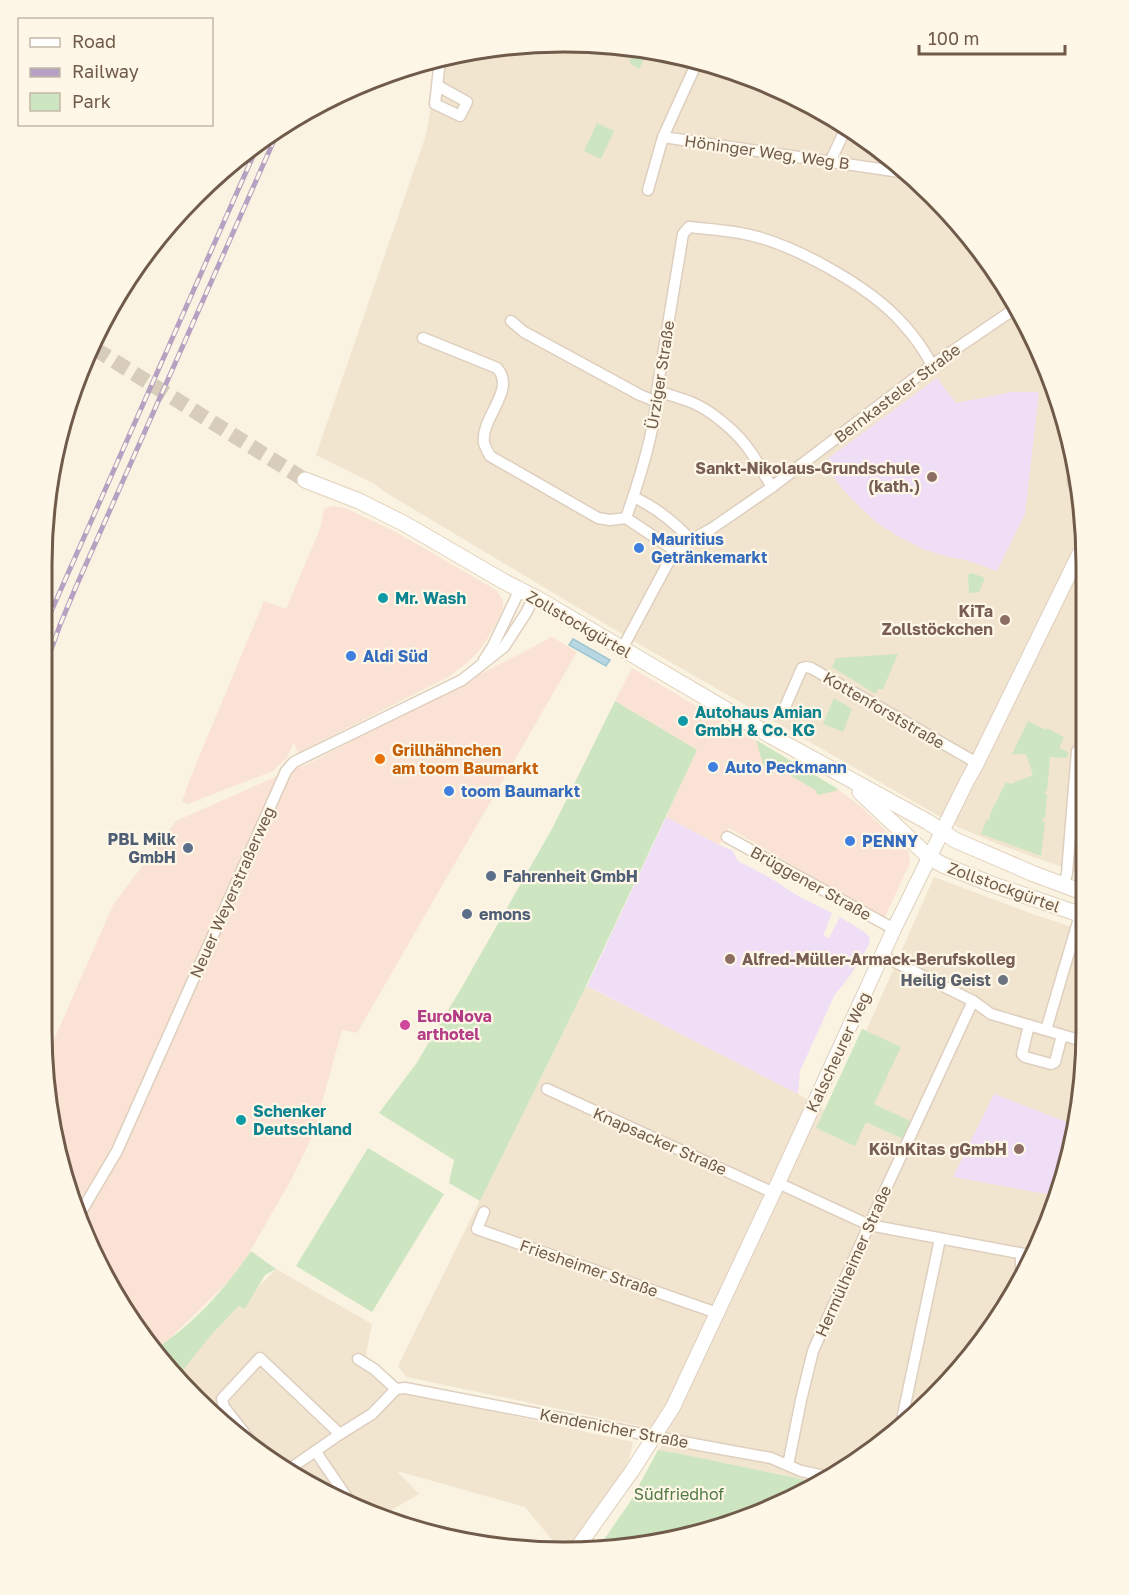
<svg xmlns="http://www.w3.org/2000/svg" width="1129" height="1595" font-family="'Golos Text',sans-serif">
<rect width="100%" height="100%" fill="#faf3e1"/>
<!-- residential -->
<g fill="#f1e5d0">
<polygon points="598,43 699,60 795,96 882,150 957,220 1033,334 1082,496 1085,875 1000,845 958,827 644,647 388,494 373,483 316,455 426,135 439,60 496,47"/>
<polygon points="934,877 1035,915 1085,931 1086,1064 1069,1165 1033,1261 979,1348 909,1423 820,1483 658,1450 674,1433 406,1377 398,1366 586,986 798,1094 830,1113"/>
<polygon points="276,1269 372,1324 366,1355 399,1391 633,1442 629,1460 618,1481 572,1548 559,1548 525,1507 397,1471 419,1494 379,1517 364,1513 220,1424 173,1370 223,1323"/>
</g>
<!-- commercial -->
<g fill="#fae3d5">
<polygon points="333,506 345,508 396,532 496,590 503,600 503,608 500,616 485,643 476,654 467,663 448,677 298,753 294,742 286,760 282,762 273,771 188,804 182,801 194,769 264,601 286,609 320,529 324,509"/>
<polygon points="552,637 577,652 357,1033 342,1030 313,1135 290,1182 238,1272 157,1351 130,1320 60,1166 46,1058 113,905 176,821 293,769 306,765"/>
<polygon points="632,668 839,790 860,806 909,852 910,863 884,919 729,828 719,845 666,817 696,750 615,701"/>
</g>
<!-- education -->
<g fill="#f0def6">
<polygon points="937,378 956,403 1012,392 1039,392 1025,514 997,571 966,560 948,557 923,549 899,537 876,522 856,503 841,487 826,467 826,460"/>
<polygon points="666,817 719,845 732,850 738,861 769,877 798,896 832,913 823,936 829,938 840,917 866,933 869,937 870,941 869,945 852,973 834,996 800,1071 798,1094 587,986"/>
<polygon points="994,1094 1074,1125 1075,1132 1069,1165 1058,1196 953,1177"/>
</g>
<!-- green -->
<g fill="#cde6c1">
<polygon points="632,49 648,51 639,69 630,63"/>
<polygon points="597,123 614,131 601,159 584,151"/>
<polygon points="971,573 985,578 979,592 969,593 968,575"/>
<polygon points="898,654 883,689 877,689 877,693 874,693 832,667 836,658"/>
<polygon points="834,698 852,709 843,732 823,724"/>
<polygon points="615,701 697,750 586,986 480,1201 449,1183 454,1160 379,1113 416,1064 462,987 553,827"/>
<polygon points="1028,721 1046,730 1047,728 1064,737 1060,745 1060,748 1069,753 1066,758 1050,757 1047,791 1045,791 1045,794 1047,794 1045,819 1042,818 1042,821 1045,822 1041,856 981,834 987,819 989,820 990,817 989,816 1006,782 1011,784 1033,775 1026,754 1012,754"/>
<polygon points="756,740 838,789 835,791 819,795 816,793 817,791 776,767 771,775 765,771"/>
<polygon points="862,1029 901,1047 874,1104 912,1122 905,1140 866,1122 855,1146 816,1128"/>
<polygon points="368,1148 444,1194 372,1312 296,1266"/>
<path d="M 251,1251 L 276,1269 L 265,1275 L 245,1309 L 239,1306 L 212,1334 L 178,1376 L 155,1349 C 194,1324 225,1289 251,1251 Z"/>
<polygon points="658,1450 681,1454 820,1483 795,1499 633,1548 598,1548 630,1502"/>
</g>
<!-- water -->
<polygon fill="#b7d8e2" stroke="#9ec6d3" stroke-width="1.5" points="573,639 610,660 606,666 569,645"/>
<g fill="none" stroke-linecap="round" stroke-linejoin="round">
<!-- secondary-tunnel -->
<polyline stroke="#d8cdbb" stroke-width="15" stroke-dasharray="15 8" stroke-linecap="butt" points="95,349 305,480"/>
<defs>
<g id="minor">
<polyline points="438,86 467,102 460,116 435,104 440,60"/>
<polyline points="663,137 907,173"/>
<polyline points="830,162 846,128"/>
<polyline points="648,190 663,137 698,60"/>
<polyline points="511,321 524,332 640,395 657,402"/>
<path d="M 423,338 L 497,368 C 517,390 480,418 484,443 C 485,447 488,452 490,456 L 598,518 L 610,520 L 626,518 L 677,552"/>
<path d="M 657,391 C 669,395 681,398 693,403 C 712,411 738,433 750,451 C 758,462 764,475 772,487"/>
<polyline points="1073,464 1073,483 1083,500"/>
<path d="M 633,497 C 656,507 674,522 691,540"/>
<path d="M 626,518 C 639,481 656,429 657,391 L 683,234 L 689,227 C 706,229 723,230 740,233 C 789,241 870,286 903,324 C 915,337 924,350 932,365"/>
<polyline points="622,649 668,563 677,552 691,540 711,529 772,487 932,365 1016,308"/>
<polyline points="484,660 493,646 520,589"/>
<polyline points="782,714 802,668 806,667 811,668 977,763"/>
<polyline points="727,837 894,929"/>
<polyline points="1064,885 1067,873 1077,751"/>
<polyline points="883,956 973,1001 991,1014 1086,1042"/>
<polyline points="1029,1025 1022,1054 1025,1057 1051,1064 1055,1062 1062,1035"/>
<polyline points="1046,1030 1080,915"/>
<polyline points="547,1089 774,1193"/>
<polyline points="778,1183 869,1225 1035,1256"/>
<polyline points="81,1212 117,1151 286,771 294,762 462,680 504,647 526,613 534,597"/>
<polyline points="484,1212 477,1229 717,1313"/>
<polyline points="1021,1281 1021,1254"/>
<polyline points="358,1359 374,1369 396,1389"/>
<polyline points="396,1389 405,1388 699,1445 771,1458 801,1471 829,1477"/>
<polyline points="900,1429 940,1239"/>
<polyline points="340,1434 372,1414 396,1389"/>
<polyline points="253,1444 224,1407 222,1399 260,1358 340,1434 291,1468"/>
<polyline points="316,1452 352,1505"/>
<polyline points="788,1465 801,1400 813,1351 869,1225 973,1001"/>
</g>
<polyline id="tertiary" points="577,1548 632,1471 673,1407 778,1183 894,929 966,783 977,763 1083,546"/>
<g id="secondary">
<polyline points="305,480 359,501 405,524 503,581 538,599 771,736 928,822 955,840 1034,874 1085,893"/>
<polyline points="860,792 929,857 943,865 991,884 1085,916"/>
</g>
</defs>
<!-- minor casing -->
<use href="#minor" stroke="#decfbe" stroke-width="13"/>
<!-- tertiary casing -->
<use href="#tertiary" stroke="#decfbe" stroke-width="16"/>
<!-- secondary casing -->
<use href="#secondary" stroke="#e2d1bc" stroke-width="17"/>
<!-- minor -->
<use href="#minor" stroke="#fff" stroke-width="10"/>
<!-- tertiary -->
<use href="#tertiary" stroke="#fff" stroke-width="14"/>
<!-- secondary -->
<use href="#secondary" stroke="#fff" stroke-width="15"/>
<defs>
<g id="rail">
<polyline points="42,632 258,145"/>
<polyline points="42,675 60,625 75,589 279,129"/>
</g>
</defs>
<!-- rail casing -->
<use href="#rail" stroke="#b6a1c2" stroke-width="5"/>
<!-- rail -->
<use href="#rail" stroke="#fef7e7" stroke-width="3" stroke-dasharray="9" stroke-linecap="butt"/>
</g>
<!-- markers -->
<g fill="#8d6e63" stroke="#fef7e7" stroke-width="2">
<circle cx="932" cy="477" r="6"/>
<circle cx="1005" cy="620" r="6"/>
<circle cx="730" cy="959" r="6"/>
<circle cx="1019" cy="1149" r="6"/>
</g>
<g fill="#3f7fe0" stroke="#fef7e7" stroke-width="2">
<circle cx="639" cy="548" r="6"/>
<circle cx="351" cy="656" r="6"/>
<circle cx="713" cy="767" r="6"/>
<circle cx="449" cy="791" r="6"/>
<circle cx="850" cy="841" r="6"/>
</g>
<g fill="#0f9aa8" stroke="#fef7e7" stroke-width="2">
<circle cx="383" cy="598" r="6"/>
<circle cx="683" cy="721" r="6"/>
<circle cx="241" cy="1120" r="6"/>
</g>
<circle fill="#e8710a" stroke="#fef7e7" stroke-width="2" cx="380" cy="759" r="6"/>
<g fill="#5c6f8a" stroke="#fef7e7" stroke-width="2">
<circle cx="188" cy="848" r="6"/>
<circle cx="491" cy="876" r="6"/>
<circle cx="467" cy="914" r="6"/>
</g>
<circle fill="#6b7280" stroke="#fef7e7" stroke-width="2" cx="1003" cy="980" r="6"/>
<circle fill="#d1479c" stroke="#fef7e7" stroke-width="2" cx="405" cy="1025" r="6"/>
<g text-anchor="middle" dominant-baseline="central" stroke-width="4.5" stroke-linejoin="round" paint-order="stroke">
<!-- street labels -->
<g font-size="16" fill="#705b4a" stroke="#fef7e7">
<text transform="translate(767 152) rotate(8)">Höninger Weg, Weg B</text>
<text transform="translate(660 375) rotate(-81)">Ürziger Straße</text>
<text transform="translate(897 393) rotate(-37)">Bernkasteler Straße</text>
<text transform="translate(579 624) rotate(30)">Zollstockgürtel</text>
<text transform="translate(884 710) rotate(30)">Kottenforststraße</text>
<text transform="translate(811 883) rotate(29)">Brüggener Straße</text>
<text transform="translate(1004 887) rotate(20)">Zollstockgürtel</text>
<text transform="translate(232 892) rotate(-66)">Neuer Weyerstraßerweg</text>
<text transform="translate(838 1052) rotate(-65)">Kalscheurer Weg</text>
<text transform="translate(660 1141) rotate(24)">Knapsacker Straße</text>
<text transform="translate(853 1261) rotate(-66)">Hermülheimer Straße</text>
<text transform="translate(589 1268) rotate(19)">Friesheimer Straße</text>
<text transform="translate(614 1428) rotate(11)">Kendenicher Straße</text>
</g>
<!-- education labels -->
<g font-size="16" font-weight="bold" fill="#785e54" stroke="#fef7e7" text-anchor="end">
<text x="920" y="468">Sankt-Nikolaus-Grundschule<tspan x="920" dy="18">(kath.)</tspan></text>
<text x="993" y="611">KiTa<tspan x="993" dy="18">Zollstöckchen</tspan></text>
<text x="742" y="959" text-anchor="start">Alfred-Müller-Armack-Berufskolleg</text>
<text x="1007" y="1149">KölnKitas gGmbH</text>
</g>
<!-- shop labels -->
<g font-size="16" font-weight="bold" fill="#366cbe" stroke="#fef7e7" text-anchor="start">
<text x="651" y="539">Mauritius<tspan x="651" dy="18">Getränkemarkt</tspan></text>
<text x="363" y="656">Aldi Süd</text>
<text x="725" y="767">Auto Peckmann</text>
<text x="461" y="791">toom Baumarkt</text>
<text x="862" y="841">PENNY</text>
</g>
<!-- culture labels -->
<g font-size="16" font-weight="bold" fill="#0d838f" stroke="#fef7e7" text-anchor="start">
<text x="395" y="598">Mr. Wash</text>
<text x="695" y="712">Autohaus Amian<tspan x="695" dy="18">GmbH &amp; Co. KG</tspan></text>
<text x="253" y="1111">Schenker<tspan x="253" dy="18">Deutschland</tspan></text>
</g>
<!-- food labels -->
<g font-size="16" font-weight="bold" fill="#c56008" stroke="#fef7e7" text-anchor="start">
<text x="392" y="750">Grillhähnchen<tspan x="392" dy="18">am toom Baumarkt</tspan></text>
</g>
<!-- service labels -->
<g font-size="16" font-weight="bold" fill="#4e5e75" stroke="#fef7e7" text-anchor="start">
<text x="176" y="839" text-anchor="end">PBL Milk<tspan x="176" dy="18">GmbH</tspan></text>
<text x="503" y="876">Fahrenheit GmbH</text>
<text x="479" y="914">emons</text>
</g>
<!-- worship labels -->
<g font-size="16" font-weight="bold" fill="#5b616d" stroke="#fef7e7" text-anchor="end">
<text x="991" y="980">Heilig Geist</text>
</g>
<!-- hotel labels -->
<g font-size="16" font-weight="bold" fill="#b23c85" stroke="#fef7e7" text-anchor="start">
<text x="417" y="1016">EuroNova<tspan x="417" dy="18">arthotel</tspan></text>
</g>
<!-- park labels -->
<g font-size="16" fill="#517a45" stroke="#fef7e7">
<text x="679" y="1494">Südfriedhof</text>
</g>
</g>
<!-- crop -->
<path d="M0 0H1129V1595H0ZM564 52H564A512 512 0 0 1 1076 564V1030A512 512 0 0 1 564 1542H564A512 512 0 0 1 52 1030V564A512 512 0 0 1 564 52Z" fill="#fef7e7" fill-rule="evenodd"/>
<path fill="none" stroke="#705b4a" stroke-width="3" d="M564 52H564A512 512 0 0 1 1076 564V1030A512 512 0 0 1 564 1542H564A512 512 0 0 1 52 1030V564A512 512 0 0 1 564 52Z"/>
<!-- legend -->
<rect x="18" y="18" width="195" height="108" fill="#fef7e7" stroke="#c5b9a8" stroke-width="1.5"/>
<rect x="30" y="38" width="30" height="9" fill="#ffffff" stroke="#c5b9a8" stroke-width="1.5"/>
<text x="72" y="48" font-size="18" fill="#705b4a">Road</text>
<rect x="30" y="68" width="30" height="9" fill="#b6a1c2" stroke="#c5b9a8" stroke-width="1.5"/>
<text x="72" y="78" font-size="18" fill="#705b4a">Railway</text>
<rect x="30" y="93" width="30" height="18" fill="#cde6c1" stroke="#c5b9a8" stroke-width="1.5"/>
<text x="72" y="108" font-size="18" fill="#705b4a">Park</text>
<!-- scale -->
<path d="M919 45v9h146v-9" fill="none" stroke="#705b4a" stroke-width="3"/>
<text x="928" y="45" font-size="18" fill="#705b4a" stroke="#fef7e7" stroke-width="4.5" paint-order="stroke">100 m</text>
</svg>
